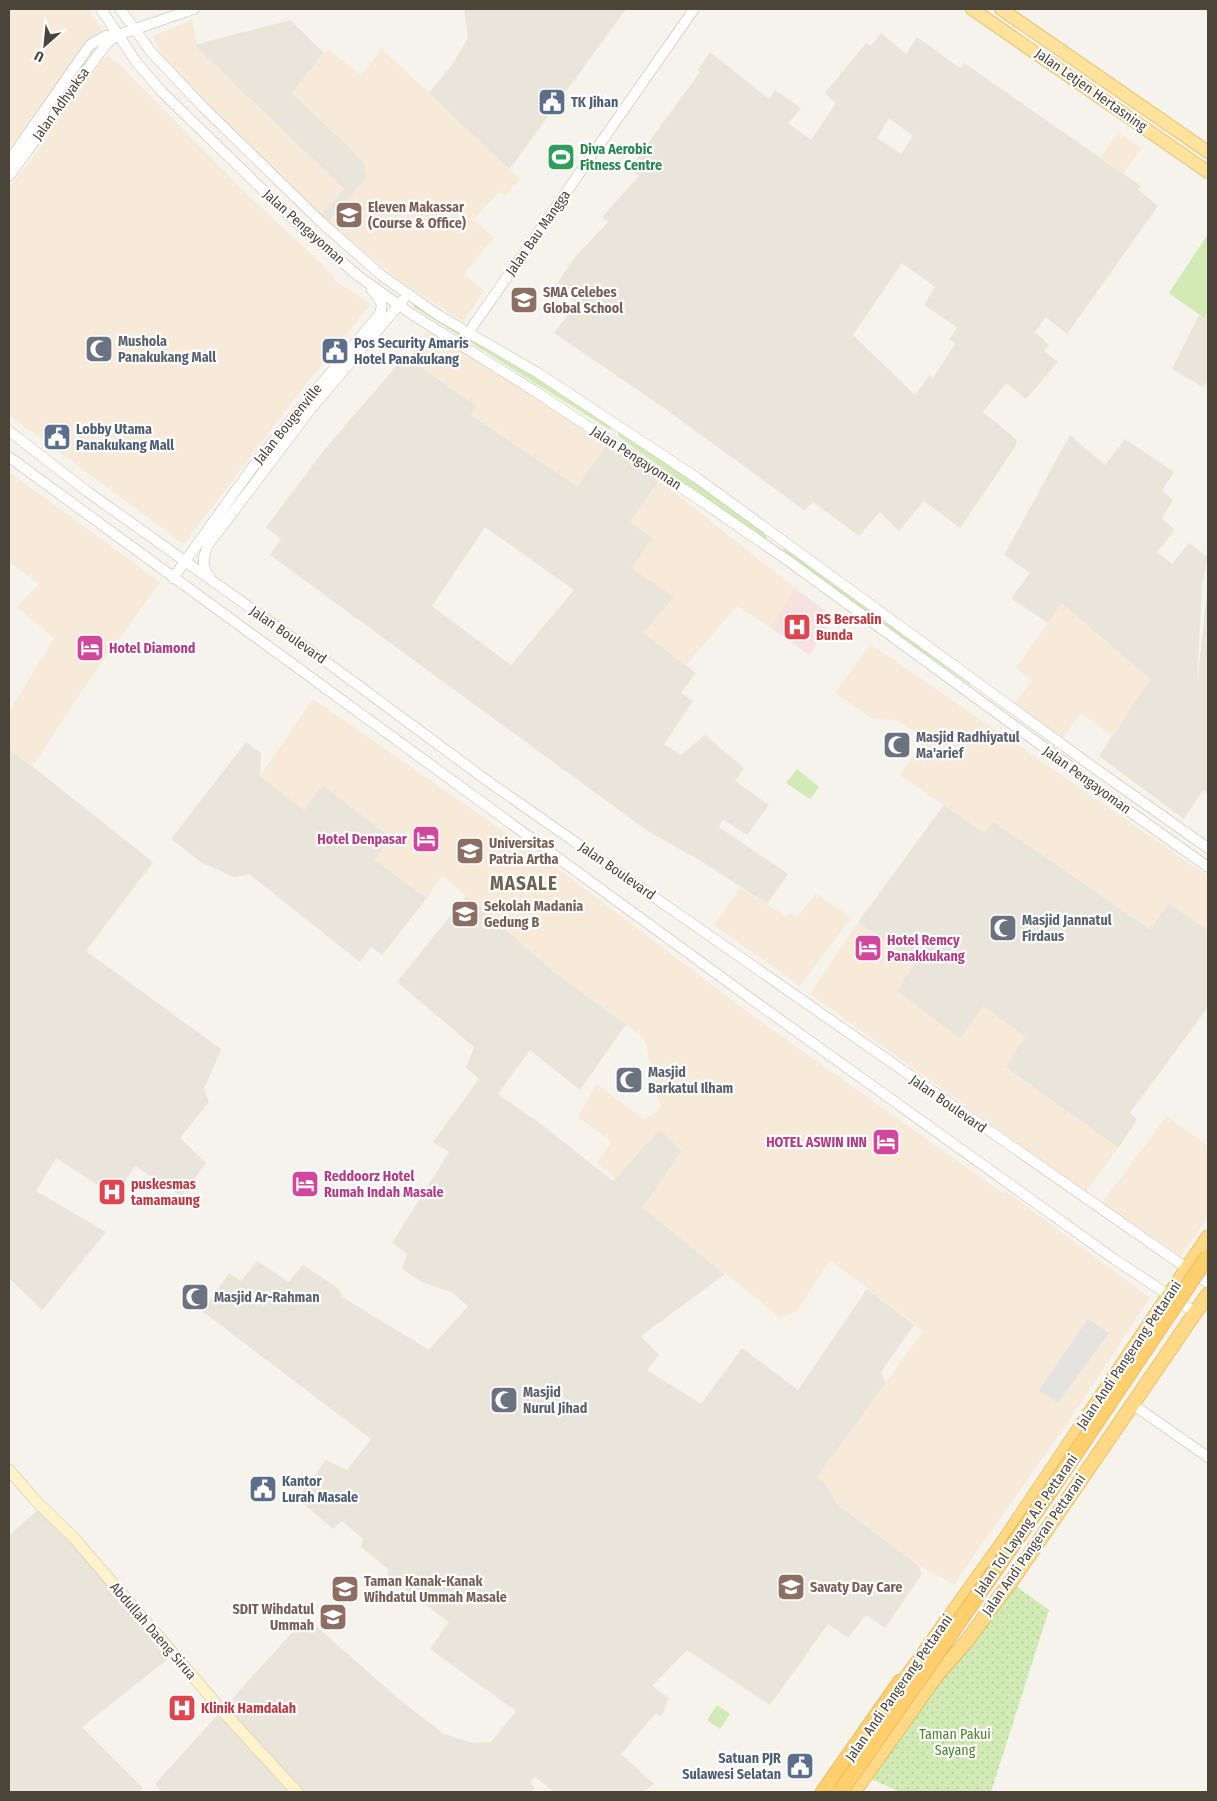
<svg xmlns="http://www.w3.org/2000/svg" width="1217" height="1801" font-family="'Fira Sans Condensed',sans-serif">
<defs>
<pattern id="park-dots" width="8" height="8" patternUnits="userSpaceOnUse" patternTransform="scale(1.25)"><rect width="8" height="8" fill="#d2eab5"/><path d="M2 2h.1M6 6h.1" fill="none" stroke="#b6ca9c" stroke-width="1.8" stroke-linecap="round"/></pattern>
</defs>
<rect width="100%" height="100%" fill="#f6f3ec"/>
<!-- residential -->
<g fill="#eae5da" fill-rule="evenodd">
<polygon points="464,9 626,9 509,170 429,93 452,65 468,38"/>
<polygon points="290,20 324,53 292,93 364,162 367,178 328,222 320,215 344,189 194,45"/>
<path d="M 881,33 L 906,54 L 917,37 L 960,68 L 964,63 L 1141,186 L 1137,189 L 1158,206 L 1067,334 L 1046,317 L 1035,332 L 1049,345 L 1044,351 L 1058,362 L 1026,399 L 1006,383 L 983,412 L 1010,434 L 1017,441 L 1015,447 L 960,528 L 924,501 L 899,531 L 880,512 L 859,536 L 813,502 L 804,510 L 664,408 L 554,333 L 577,303 L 554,287 L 576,256 L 608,222 L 602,217 L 639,176 L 630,168 L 700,72 L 698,70 L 710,52 L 769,99 L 775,90 L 801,108 L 788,123 L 811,140 L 836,103 L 825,93 L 866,43 L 871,46 ZM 889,118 L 913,136 L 901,154 L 877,138 ZM 902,263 L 935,287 L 924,305 L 957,327 L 950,339 L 955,344 L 933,378 L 929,376 L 915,395 L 853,335 Z"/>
<polygon points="1208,311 1208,381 1203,387 1172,369 1199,315 1204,318"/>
<path d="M 405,356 L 477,406 L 471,415 L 577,486 L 608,443 L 659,480 L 630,522 L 653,538 L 674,597 L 644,633 L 696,673 L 681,693 L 693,701 L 664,744 L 681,755 L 705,735 L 744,768 L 735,781 L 769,805 L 747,835 L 723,819 L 719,827 L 788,874 L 767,904 L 698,859 L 649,832 L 270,555 L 281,539 L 266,527 L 325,449 ZM 485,527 L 574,590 L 511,665 L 432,606 Z"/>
<polygon points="1070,435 1105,465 1125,439 1174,472 1162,490 1173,500 1162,518 1175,530 1157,552 1172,564 1189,543 1208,557 1202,584 1197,683 1208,583 1208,793 1203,790 1184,819 1099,756 1150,679 1061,604 1048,623 1011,598 1030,573 1004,555"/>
<polygon points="246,742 261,753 260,776 304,810 323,785 391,838 375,860 427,898 382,955 371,947 360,962 249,874 234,877 201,862 171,839"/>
<polygon points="9,748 153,862 86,951 221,1049 204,1089 209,1102 180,1138 206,1163 181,1196 135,1166 115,1196 56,1158 36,1191 106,1232 42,1310 9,1278"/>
<polygon points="944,805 984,833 993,821 1150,929 1169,903 1208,930 1208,1007 1130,1113 1137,1120 1118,1148 1005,1067 1025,1037 983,1006 960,1039 897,991 915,962 858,922"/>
<polygon points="467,895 629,1020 580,1090 530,1050 498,1094 542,1125 613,1181 660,1129 682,1151 643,1208 725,1274 641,1336 659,1355 647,1370 701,1404 742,1348 798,1390 867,1289 914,1325 881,1372 886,1384 817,1477 827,1485 836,1503 918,1565 922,1574 885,1628 866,1615 848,1638 828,1624 770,1705 687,1650 652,1686 669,1698 662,1716 655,1714 621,1754 654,1784 643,1792 554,1792 535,1777 530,1783 535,1788 530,1792 162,1792 155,1784 306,1617 400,1700 444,1734 473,1743 491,1742 516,1711 430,1649 449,1622 388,1577 388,1569 361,1547 363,1539 342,1521 333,1529 297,1498 326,1460 347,1470 371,1439 202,1311 229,1273 241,1281 257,1261 289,1282 303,1265 339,1289 342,1297 429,1350 468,1306 453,1293 422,1282 402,1269 407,1254 392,1243 449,1152 433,1142 479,1079 466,1068 474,1047 397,982"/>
<polygon points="42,1506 173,1655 82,1727 143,1788 138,1792 9,1792 9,1536"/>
</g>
<!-- commercial -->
<g fill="#f7ead8">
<polygon points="9,9 88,9 103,31 89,40 80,52 9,149"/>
<polygon points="192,20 197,42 194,45 344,189 320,215 166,65 153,36"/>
<polygon points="328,49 361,75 382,49 520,179 505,196 500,191 473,220 494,237 464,274 484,291 463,322 399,280 328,222 367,178 364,162 292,93"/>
<polygon points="107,55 118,63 247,194 331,273 335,281 371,304 299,393 184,544 9,415 9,187 30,162 68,105"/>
<polygon points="1118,132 1142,148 1122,174 1100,159"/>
<polygon points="427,329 608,443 577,486 471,414 477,406 409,358"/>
<polygon points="9,472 160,582 81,692 32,767 9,748 9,712 54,638 17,607 39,584 9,562"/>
<polygon points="659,480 795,588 770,627 737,606 686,665 643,633 674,597 631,568 653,538 630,522"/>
<polygon points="1062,603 1150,679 1113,737 1081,713 1063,738 1015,703 1032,680 1016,668"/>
<polygon points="870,644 1208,876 1208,930 1169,903 1151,929 993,821 984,833 900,775 925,739 897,720 873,719 835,693"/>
<polygon points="313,699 561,871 753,1016 1004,1194 1006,1191 1150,1298 1072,1416 954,1584 918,1565 836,1503 827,1486 817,1477 923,1331 830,1260 797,1311 781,1318 643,1208 682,1150 660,1129 615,1178 597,1162 612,1142 578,1117 597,1084 645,1120 661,1109 644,1038 554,972 442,875 427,898 375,860 391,838 323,785 304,810 260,776"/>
<polygon points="740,888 787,917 790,913 798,916 816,893 851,918 800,986 714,925"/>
<polygon points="858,922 915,962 897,991 960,1039 983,1006 1025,1037 1005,1068 1118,1148 1086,1192 810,994"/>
<polygon points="1167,1116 1208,1146 1208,1216 1181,1256 1102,1203"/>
</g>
<!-- medical -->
<polygon fill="#f6e3e0" points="795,588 834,617 809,655 770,627"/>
<!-- grass -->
<g fill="#d2eab5">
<polygon points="1208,234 1208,311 1204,318 1169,293"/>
<polygon points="414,302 498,352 612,427 610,430 414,307"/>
<polygon points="618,431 690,478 765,534 767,539 765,541 760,538 619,437"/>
<polygon points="785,546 970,683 970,685 782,552"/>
<polygon points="797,769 819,787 810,799 786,783"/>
<polygon points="717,1705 730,1714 720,1729 707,1720"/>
</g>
<!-- park -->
<polygon fill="url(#park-dots)" points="1010,1582 1049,1610 991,1792 900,1792 869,1778"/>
<!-- parking -->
<polygon fill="#e5e3e0" points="1088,1319 1109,1333 1058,1403 1039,1390"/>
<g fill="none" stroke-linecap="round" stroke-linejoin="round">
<defs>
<g id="tertiary">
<polyline points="101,9 137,63 162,92 295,221 357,275 413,315 533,390 700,500 790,562 1071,767 1084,779 1208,867"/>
<polyline points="120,9 152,53 204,108 321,222 381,275 438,315 538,373 697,478 1093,767 1208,848"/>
<polyline points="9,161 90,45 105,36 117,35"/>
<polyline points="9,176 107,43 118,35 194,9"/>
<polyline points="468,333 694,9"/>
<polyline points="9,431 88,492 332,666 489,782 1208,1283"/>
<polyline points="9,457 750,998 1114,1259 1196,1313"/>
<path d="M 210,577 C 201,566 203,557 208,545 L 310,410 L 403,300"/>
<path d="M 173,578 L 260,457 L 378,316 C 386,305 379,298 372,290"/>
<polyline points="1132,1404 1208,1457"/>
</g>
<polyline id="secondary" points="9,1470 37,1502 74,1538 219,1707 297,1792"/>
<g id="primary">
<polyline points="972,9 1208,172"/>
<polyline points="1001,9 1208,152"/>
</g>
<g id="trunk">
<polyline points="895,1693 1006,1538 1208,1237"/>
<polyline points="854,1792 937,1675 966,1642 1015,1576 1208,1294"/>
</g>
<polyline id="motorway" points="823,1792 900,1682"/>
</defs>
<!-- tertiary casing -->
<use href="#tertiary" stroke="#c2bbae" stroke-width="11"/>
<!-- secondary casing -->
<use href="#secondary" stroke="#d6c79b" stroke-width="12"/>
<!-- primary casing -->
<use href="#primary" stroke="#e6c16a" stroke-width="14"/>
<!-- trunk casing -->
<use href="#trunk" stroke="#e0a43c" stroke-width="15"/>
<!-- motorway casing -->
<use href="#motorway" stroke="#e0a43c" stroke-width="16"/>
<!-- tertiary -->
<use href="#tertiary" stroke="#fff" stroke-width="10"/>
<!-- secondary -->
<use href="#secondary" stroke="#fff3cd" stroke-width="11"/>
<!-- primary -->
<use href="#primary" stroke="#ffe39c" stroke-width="12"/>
<!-- trunk -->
<use href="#trunk" stroke="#ffd985" stroke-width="14"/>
<!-- motorway -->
<use href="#motorway" stroke="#ffcf6e" stroke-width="15"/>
<defs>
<polyline id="motorway-bridge" points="840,1792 1051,1490 1208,1256"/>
</defs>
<!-- motorway-bridge casing -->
<use href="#motorway-bridge" stroke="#e0a43c" stroke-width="16" stroke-linecap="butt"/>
<!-- motorway-bridge -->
<use href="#motorway-bridge" stroke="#ffcf6e" stroke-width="15"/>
</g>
<!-- icons -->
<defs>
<symbol id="civic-square" viewBox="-11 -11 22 22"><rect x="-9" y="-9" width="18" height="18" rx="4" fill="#5c6f8a" stroke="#fff"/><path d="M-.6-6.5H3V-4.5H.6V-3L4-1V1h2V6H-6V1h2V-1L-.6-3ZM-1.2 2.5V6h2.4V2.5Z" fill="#fff"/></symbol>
<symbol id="stadium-square" viewBox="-11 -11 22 22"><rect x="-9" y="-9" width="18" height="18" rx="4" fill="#2e9e5b" stroke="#fff"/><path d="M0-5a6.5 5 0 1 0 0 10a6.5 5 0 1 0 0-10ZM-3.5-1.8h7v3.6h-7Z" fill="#fff"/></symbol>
<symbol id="school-square" viewBox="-11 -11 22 22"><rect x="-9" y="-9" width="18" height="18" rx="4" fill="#8d6e63" stroke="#fff"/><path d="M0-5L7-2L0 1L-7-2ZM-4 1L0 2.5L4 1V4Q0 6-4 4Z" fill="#fff"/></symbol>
<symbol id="mosque-square" viewBox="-11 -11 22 22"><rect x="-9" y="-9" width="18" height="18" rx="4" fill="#6b7280" stroke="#fff"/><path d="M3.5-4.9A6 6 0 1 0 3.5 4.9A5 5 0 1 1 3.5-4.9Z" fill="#fff"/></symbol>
<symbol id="hospital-square" viewBox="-11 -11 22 22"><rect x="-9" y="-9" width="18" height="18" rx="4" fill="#e0444e" stroke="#fff"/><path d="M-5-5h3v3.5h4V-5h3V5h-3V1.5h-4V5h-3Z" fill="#fff"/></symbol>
<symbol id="hotel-square" viewBox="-11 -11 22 22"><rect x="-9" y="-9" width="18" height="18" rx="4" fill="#d1479c" stroke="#fff"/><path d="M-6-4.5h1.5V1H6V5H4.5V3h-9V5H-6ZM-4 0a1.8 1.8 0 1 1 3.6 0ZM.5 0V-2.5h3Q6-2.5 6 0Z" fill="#fff"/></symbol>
<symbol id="university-square" viewBox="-11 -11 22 22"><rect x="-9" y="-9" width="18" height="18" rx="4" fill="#8d6e63" stroke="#fff"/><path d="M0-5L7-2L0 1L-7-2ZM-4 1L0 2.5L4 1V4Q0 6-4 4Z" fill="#fff"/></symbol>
</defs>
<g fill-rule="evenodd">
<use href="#civic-square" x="536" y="86" width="32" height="32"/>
<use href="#stadium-square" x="545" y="141" width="32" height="32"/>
<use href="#school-square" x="333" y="199" width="32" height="32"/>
<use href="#school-square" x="508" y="284" width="32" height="32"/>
<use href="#mosque-square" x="83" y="333" width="32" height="32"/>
<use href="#civic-square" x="319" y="335" width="32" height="32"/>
<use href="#civic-square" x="41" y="421" width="32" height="32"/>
<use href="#hospital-square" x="781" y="611" width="32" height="32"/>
<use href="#hotel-square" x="74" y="632" width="32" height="32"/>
<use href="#mosque-square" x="881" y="729" width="32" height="32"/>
<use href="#hotel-square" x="410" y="823" width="32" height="32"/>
<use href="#university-square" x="454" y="835" width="32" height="32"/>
<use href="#school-square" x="449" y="898" width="32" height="32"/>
<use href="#mosque-square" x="987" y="912" width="32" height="32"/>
<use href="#hotel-square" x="852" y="932" width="32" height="32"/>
<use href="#mosque-square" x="613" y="1064" width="32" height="32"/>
<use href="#hotel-square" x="870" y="1126" width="32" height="32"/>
<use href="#hotel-square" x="289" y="1168" width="32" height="32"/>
<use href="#hospital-square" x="96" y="1176" width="32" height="32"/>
<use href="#mosque-square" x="179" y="1281" width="32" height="32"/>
<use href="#mosque-square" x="488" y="1384" width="32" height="32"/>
<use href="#civic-square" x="247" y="1473" width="32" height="32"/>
<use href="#school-square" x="775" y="1571" width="32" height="32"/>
<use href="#school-square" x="329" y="1573" width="32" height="32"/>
<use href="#school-square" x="317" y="1601" width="32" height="32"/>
<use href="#hospital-square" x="166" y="1692" width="32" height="32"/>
<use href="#civic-square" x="784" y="1750" width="32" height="32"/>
</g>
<g text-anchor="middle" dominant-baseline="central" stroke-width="4.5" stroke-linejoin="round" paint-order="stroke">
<!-- street labels -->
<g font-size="14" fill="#4b4439" stroke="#fff">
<text transform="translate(1091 90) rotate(35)">Jalan Letjen Hertasning</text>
<text transform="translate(61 104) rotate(-54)">Jalan Adhyaksa</text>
<text transform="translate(304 227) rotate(42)">Jalan Pengayoman</text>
<text transform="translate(538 233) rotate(-55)">Jalan Bau Mangga</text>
<text transform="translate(288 424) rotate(-51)">Jalan Bougenville</text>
<text transform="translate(636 458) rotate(33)">Jalan Pengayoman</text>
<text transform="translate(288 635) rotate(35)">Jalan Boulevard</text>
<text transform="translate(1087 780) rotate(36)">Jalan Pengayoman</text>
<text transform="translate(617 871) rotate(35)">Jalan Boulevard</text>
<text transform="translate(948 1104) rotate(35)">Jalan Boulevard</text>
<text transform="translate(1129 1355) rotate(-56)">Jalan Andi Pangerang Pettarani</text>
<text transform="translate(1026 1525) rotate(-55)">Jalan Tol Layang A.P. Pettarani</text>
<text transform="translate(1034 1545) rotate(-55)">Jalan Andi Pangeran Pettarani</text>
<text transform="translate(153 1631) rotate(49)">Abdullah Daeng Sirua</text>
<text transform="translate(899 1688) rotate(-55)">Jalan Andi Pangerang Pettarani</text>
</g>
<!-- service labels -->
<g font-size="14" font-weight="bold" fill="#4e5e75" stroke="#fff" text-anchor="start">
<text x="571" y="102">TK Jihan</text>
<text x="354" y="343">Pos Security Amaris<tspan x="354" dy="16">Hotel Panakukang</tspan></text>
<text x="76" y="429">Lobby Utama<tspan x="76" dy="16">Panakukang Mall</tspan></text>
<text x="282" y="1481">Kantor<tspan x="282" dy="16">Lurah Masale</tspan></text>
<text x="781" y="1758" text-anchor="end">Satuan PJR<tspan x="781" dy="16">Sulawesi Selatan</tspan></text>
</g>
<!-- leisure labels -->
<g font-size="14" font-weight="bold" fill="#27864d" stroke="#fff" text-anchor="start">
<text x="580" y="149">Diva Aerobic<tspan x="580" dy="16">Fitness Centre</tspan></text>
</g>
<!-- education labels -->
<g font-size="14" font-weight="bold" fill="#785e54" stroke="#fff" text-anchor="start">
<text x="368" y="207">Eleven Makassar<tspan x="368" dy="16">(Course &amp; Office)</tspan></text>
<text x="543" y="292">SMA Celebes<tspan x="543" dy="16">Global School</tspan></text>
<text x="489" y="843">Universitas<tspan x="489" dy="16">Patria Artha</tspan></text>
<text x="484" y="906">Sekolah Madania<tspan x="484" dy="16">Gedung B</tspan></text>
<text x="364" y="1581">Taman Kanak-Kanak<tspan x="364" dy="16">Wihdatul Ummah Masale</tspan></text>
<text x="810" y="1587">Savaty Day Care</text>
<text x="314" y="1609" text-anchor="end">SDIT Wihdatul<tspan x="314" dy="16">Ummah</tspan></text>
</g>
<!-- worship labels -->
<g font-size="14" font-weight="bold" fill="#5b616d" stroke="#fff" text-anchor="start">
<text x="118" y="341">Mushola<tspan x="118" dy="16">Panakukang Mall</tspan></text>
<text x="916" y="737">Masjid Radhiyatul<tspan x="916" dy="16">Ma'arief</tspan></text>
<text x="1022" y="920">Masjid Jannatul<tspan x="1022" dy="16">Firdaus</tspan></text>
<text x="648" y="1072">Masjid<tspan x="648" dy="16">Barkatul Ilham</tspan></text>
<text x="214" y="1297">Masjid Ar-Rahman</text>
<text x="523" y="1392">Masjid<tspan x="523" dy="16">Nurul Jihad</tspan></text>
</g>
<!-- health labels -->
<g font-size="14" font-weight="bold" fill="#be3a42" stroke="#fff" text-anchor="start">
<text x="816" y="619">RS Bersalin<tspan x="816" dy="16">Bunda</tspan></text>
<text x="131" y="1184">puskesmas<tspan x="131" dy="16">tamamaung</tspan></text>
<text x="201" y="1708">Klinik Hamdalah</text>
</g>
<!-- hotel labels -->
<g font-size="14" font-weight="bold" fill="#b23c85" stroke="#fff" text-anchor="start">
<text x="109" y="648">Hotel Diamond</text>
<text x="407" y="839" text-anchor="end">Hotel Denpasar</text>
<text x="887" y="940">Hotel Remcy<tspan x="887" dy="16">Panakkukang</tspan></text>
<text x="867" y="1142" text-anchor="end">HOTEL ASWIN INN</text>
<text x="324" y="1176">Reddoorz Hotel<tspan x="324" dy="16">Rumah Indah Masale</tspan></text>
</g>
<!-- park labels -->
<g font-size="14" fill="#4a7f2a" stroke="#fff">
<text x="955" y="1734">Taman Pakui<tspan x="955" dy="16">Sayang</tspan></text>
</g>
<!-- district labels -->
<g font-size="19" font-weight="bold" letter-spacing="1" fill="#6e6250" stroke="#fff">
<text x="524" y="883">MASALE</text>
</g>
</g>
<!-- border -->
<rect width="1217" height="1801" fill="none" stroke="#4b4439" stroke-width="20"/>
<!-- north arrow -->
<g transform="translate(45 45) rotate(207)" stroke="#ffffff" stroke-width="4" paint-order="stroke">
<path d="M0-4L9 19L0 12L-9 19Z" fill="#4b4439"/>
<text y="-8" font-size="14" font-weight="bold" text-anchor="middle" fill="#4b4439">U</text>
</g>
</svg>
